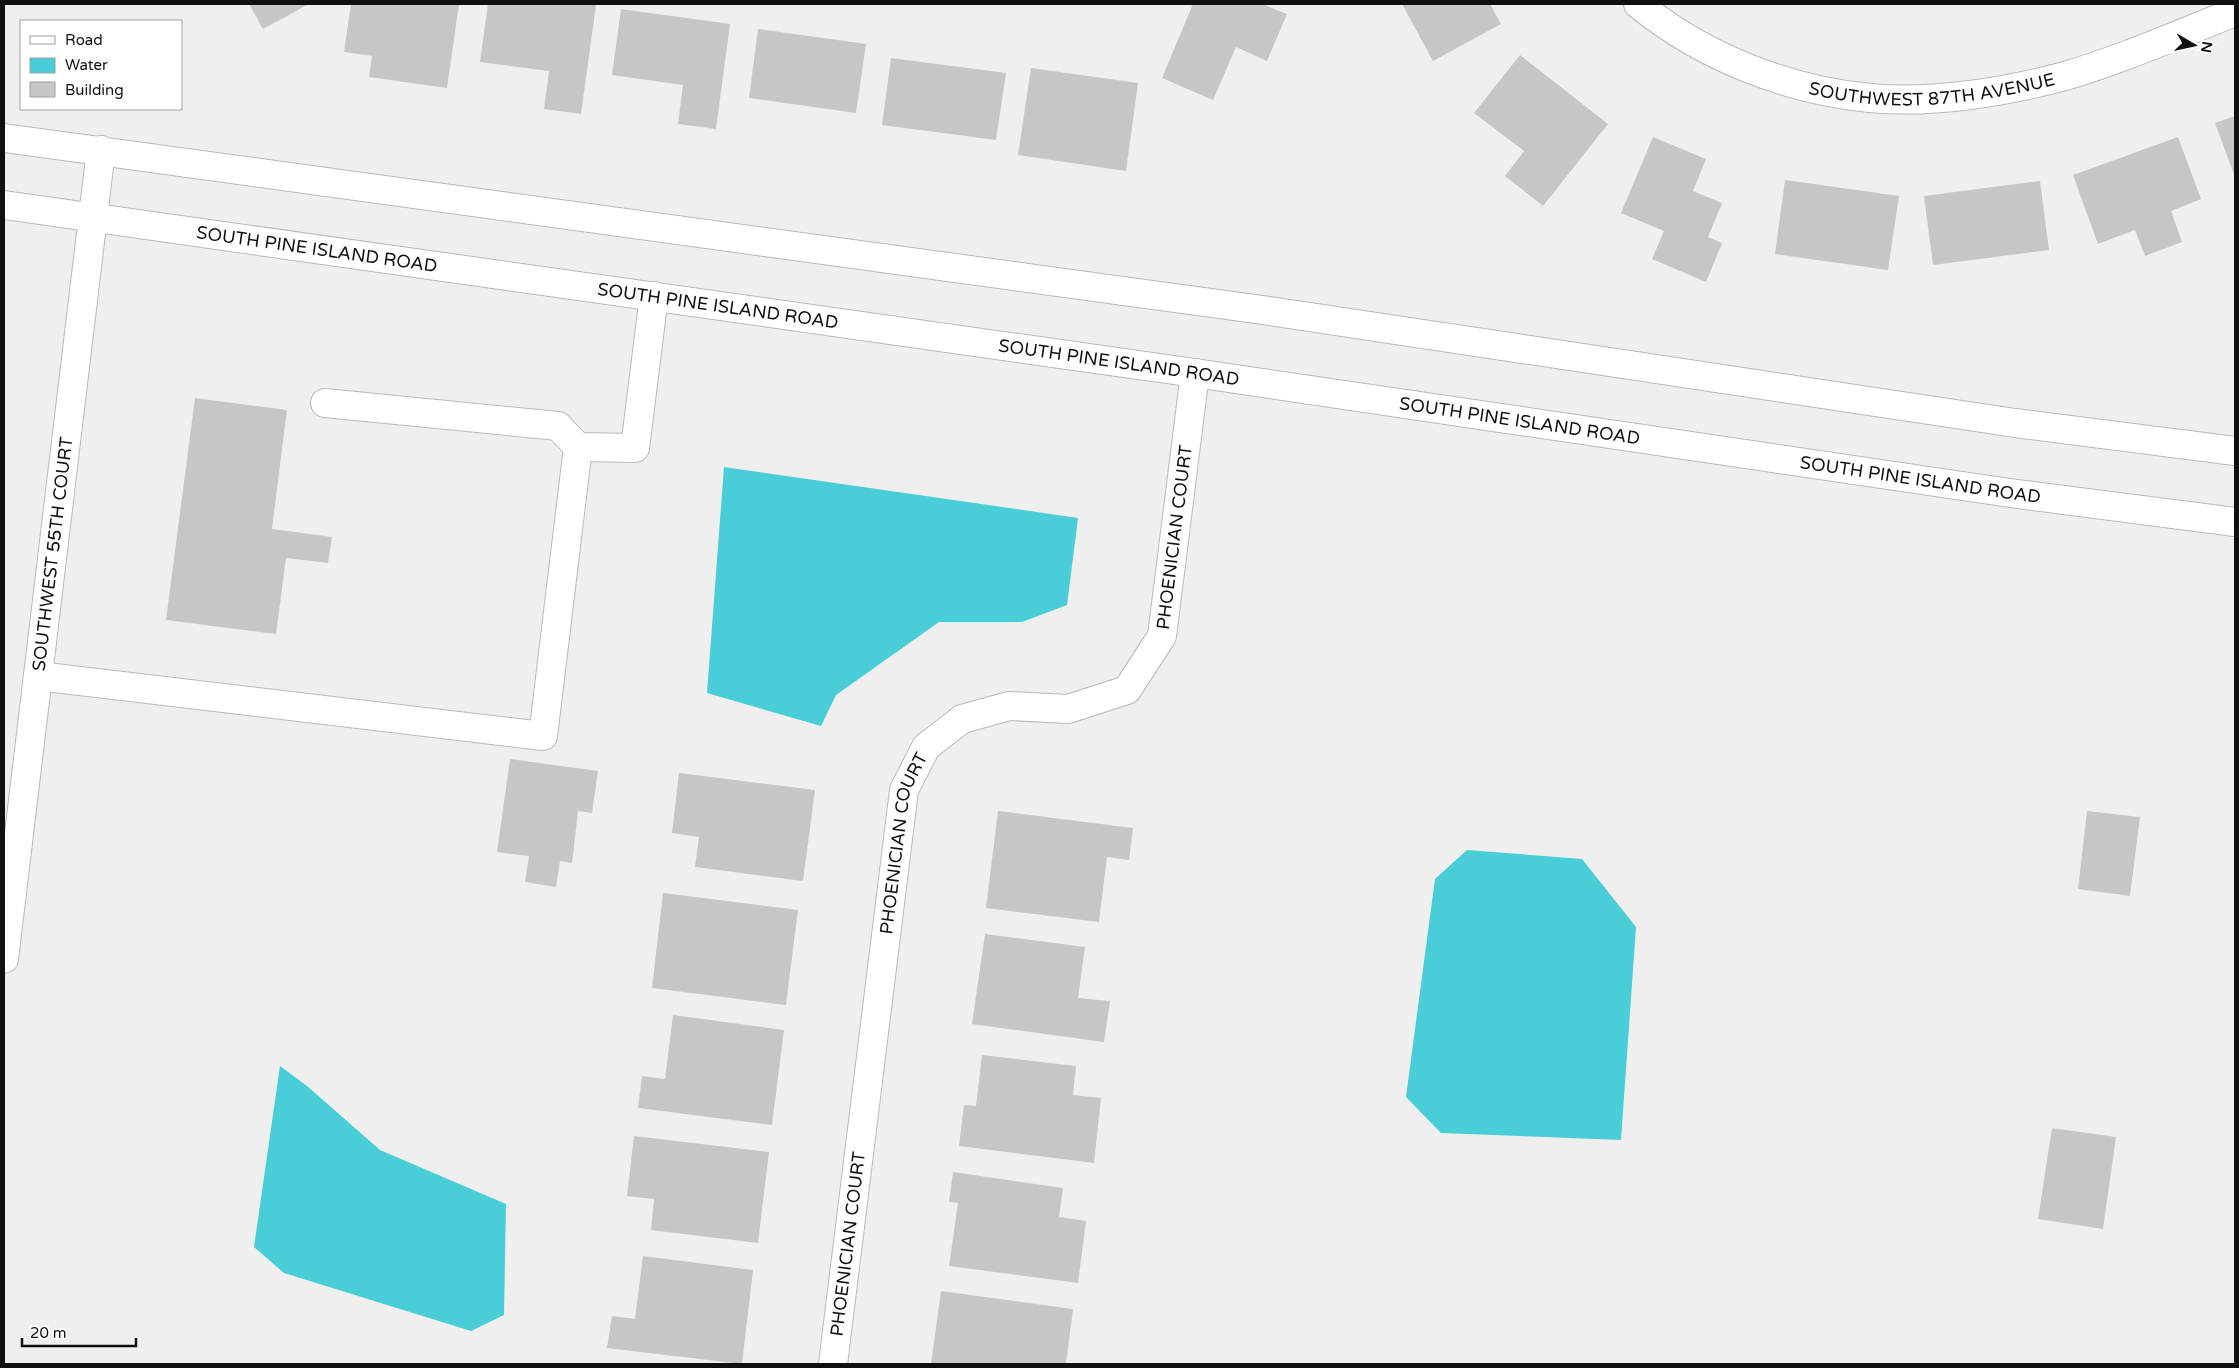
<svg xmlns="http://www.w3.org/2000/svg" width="2239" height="1368" font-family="'Varela Round',sans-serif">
<rect width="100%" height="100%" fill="#efeff0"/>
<!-- water -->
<g fill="#49cdd7">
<polygon points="724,467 1078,518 1067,605 1022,622 939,622 836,695 821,726 707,693"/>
<polygon points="1467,850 1582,859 1636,927 1621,1140 1441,1133 1406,1097 1435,879"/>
<polygon points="280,1066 307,1086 380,1150 506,1204 504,1315 471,1331 284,1273 254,1247"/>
</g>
<!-- building -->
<g fill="#c7c6c7">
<polygon points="249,4 309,4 263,29"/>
<polygon points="351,4 459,4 447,88 369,77 372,56 344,52"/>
<polygon points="488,4 596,5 581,114 544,109 549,71 480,62"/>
<polygon points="1193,4 1262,4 1287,14 1267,61 1236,47 1213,100 1162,78"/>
<polygon points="1402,4 1490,4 1501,24 1433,61"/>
<polygon points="621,9 730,24 716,129 678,124 683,85 612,75"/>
<polygon points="758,29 866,44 856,113 749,98"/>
<polygon points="1520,55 1608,124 1543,206 1505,176 1524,151 1474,113"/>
<polygon points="891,58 1006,73 996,140 882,125"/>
<polygon points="1031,68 1138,83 1126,171 1018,155"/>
<polygon points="2235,116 2235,177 2215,123"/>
<polygon points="1653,137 1706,159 1693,191 1722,203 1708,237 1722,243 1706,282 1652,259 1664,231 1621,213"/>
<polygon points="2178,137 2201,199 2171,211 2182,242 2145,256 2135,230 2098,244 2073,175"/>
<polygon points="1785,180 1899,196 1888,270 1775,254"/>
<polygon points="2040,181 2049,250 1933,265 1924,196"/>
<polygon points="195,398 287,410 272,529 332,537 328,563 286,558 276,634 166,620"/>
<polygon points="510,759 598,771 592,813 578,811 572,863 560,861 556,887 525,882 529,856 497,852"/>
<polygon points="679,773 815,790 803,881 695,867 699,837 672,833"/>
<polygon points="998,811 1133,828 1129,860 1107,857 1099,922 986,908"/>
<polygon points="2087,811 2140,817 2130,896 2078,889"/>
<polygon points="663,893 798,910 786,1005 652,988"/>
<polygon points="985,934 1085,947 1078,998 1110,1001 1104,1042 972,1024"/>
<polygon points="673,1015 784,1030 772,1125 638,1108 642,1076 665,1079"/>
<polygon points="982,1055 1076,1066 1073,1095 1101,1098 1094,1163 959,1146 964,1105 976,1106"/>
<polygon points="2052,1128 2116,1137 2103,1229 2038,1219"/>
<polygon points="634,1136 769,1152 758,1243 651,1230 654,1199 627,1196"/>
<polygon points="953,1172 1063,1188 1059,1217 1086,1221 1078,1283 949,1266 958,1203 949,1202"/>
<polygon points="643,1256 753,1270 742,1364 607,1348 612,1316 635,1319"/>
<polygon points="941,1291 1073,1309 1066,1364 931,1364"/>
</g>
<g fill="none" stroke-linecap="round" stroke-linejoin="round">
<defs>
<g id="minor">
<path id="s1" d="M 1638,4 C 1703,57 1787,90 1870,98 C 1932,104 2005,92 2065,76 C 2123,59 2179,34 2235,12"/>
<polyline points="325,403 558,426 578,447"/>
<polyline points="38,676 543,736 578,447 635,448 654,296"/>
<path id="s2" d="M 4,959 L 101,150"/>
<path id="s3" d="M 833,1364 L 904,790 L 926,747 L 962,719 L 1009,706 L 1068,709 L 1127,690 L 1162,636 L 1195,373"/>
</g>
<g id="major">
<polyline points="4,138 1270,311 2015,423 2235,451"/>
<path id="s4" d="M 4,205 L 1195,373 L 2010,493 L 2235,522"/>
</g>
</defs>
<!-- minor casing -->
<use href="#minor" stroke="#b9b9ba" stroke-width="30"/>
<!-- major casing -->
<use href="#major" stroke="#b9b9ba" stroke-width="30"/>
<!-- minor -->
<use href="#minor" stroke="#fff" stroke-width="28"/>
<!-- major -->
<use href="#major" stroke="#fff" stroke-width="28"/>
</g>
<g text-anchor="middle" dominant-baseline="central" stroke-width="4" stroke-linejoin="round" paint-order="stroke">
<!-- street labels -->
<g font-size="18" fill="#101011" stroke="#fff">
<text stroke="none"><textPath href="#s1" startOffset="316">SOUTHWEST 87TH AVENUE</textPath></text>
<text stroke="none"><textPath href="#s4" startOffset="316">SOUTH PINE ISLAND ROAD</textPath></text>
<text stroke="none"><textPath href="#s4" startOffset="721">SOUTH PINE ISLAND ROAD</textPath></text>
<text stroke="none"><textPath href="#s4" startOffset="1126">SOUTH PINE ISLAND ROAD</textPath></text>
<text stroke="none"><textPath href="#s4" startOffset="1531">SOUTH PINE ISLAND ROAD</textPath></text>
<text stroke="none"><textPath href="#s4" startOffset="1936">SOUTH PINE ISLAND ROAD</textPath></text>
<text stroke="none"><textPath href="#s3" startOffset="1006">PHOENICIAN COURT</textPath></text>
<text stroke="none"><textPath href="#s2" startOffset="408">SOUTHWEST 55TH COURT</textPath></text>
<text stroke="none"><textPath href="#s3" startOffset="526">PHOENICIAN COURT</textPath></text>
<text stroke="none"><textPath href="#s3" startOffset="121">PHOENICIAN COURT</textPath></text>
</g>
</g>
<!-- border -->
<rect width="2239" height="1368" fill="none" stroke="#101011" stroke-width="10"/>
<!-- legend -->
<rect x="20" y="20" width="162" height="90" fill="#ffffff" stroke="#9f9fa0"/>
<rect x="30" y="36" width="25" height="8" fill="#ffffff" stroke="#9f9fa0"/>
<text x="65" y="45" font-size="15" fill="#101011">Road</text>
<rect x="30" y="58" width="25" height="15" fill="#49cdd7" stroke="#9f9fa0"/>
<text x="65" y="70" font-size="15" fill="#101011">Water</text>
<rect x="30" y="82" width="25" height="15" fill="#c7c6c7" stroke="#9f9fa0"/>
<text x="65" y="95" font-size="15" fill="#101011">Building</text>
<!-- north arrow -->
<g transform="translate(2194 45) rotate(99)" stroke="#ffffff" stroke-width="4" paint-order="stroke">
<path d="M0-4L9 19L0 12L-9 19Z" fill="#101011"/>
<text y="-8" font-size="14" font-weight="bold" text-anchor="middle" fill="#101011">N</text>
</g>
<!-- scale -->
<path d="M22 1338v8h114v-8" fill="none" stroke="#101011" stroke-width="2.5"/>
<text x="30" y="1338" font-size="15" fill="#101011" stroke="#ffffff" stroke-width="4" paint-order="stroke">20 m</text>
</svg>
